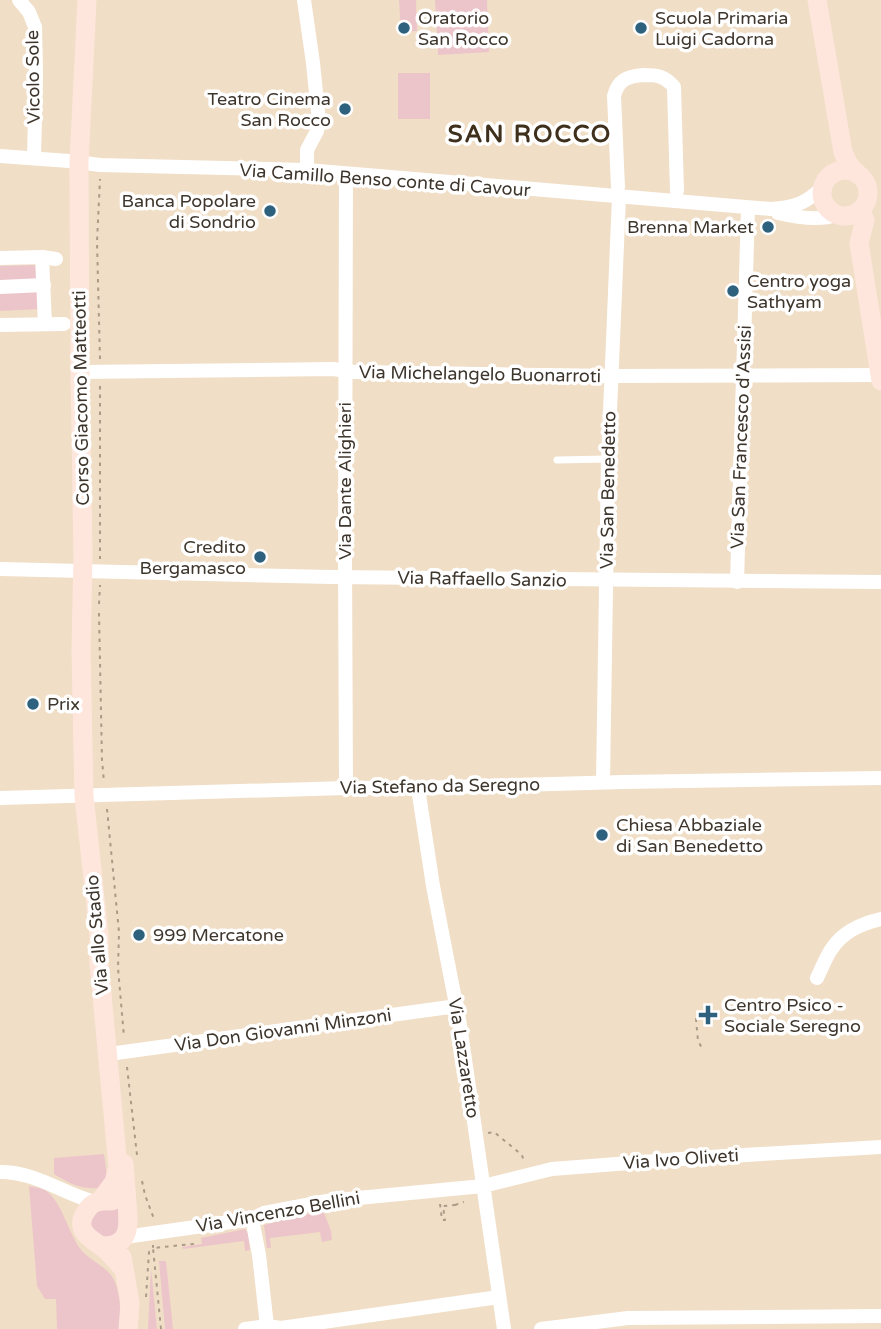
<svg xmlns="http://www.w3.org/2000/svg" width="881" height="1329" font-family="'Varela Round',sans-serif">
<rect width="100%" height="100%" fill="#f1dec6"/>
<!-- grass -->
<g fill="#ecc5ca">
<polygon points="399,0 416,0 417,31 401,32"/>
<polygon points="435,0 487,0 489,52 438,55"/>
<rect x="398" y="73" width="32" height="46"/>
<polygon points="39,265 39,284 0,281 0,266"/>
<polygon points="39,291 40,309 0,311 0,293"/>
<path d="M 104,1154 L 107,1176 L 99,1188 C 80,1189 70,1184 54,1174 L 54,1158 Z"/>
<path d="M 29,1186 C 34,1187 41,1188 45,1190 C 63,1202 68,1234 82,1251 C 92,1262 108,1267 114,1280 C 121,1295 121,1313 119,1329 L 57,1329 L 56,1299 L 45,1299 L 37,1286 Z"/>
<polygon points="115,1207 121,1212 119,1235 97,1238 88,1220 95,1209"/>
<polygon points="323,1210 331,1231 332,1240 322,1242 320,1232 270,1238 271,1248 267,1248 264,1225"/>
<polygon points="245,1229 248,1233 250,1250 245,1251 244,1241 183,1249 182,1247 202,1244 201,1238"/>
<polygon points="159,1261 166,1261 173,1329 165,1329"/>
<polygon points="151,1268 157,1329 148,1329"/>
</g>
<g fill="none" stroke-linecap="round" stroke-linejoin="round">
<!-- path -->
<g stroke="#aa9b89" stroke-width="2" stroke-dasharray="3.5 5" stroke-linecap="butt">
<polyline points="100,359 97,242 100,179"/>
<polyline points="100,386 100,559"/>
<polyline points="99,604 100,585"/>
<polyline points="99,613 102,760 104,782"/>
<polyline points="107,809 119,932 118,968 124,1037"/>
<polyline points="701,1015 701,1019 696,1019 698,1041 703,1050"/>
<polyline points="127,1067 137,1155"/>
<polyline points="488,1133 494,1132 522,1155 524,1162"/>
<polyline points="142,1181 145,1195 154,1219"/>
<polyline points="440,1204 442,1220 445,1220 443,1206 455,1205 456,1207"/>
<polyline points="455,1205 464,1202"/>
<polyline points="146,1297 149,1252 153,1248 153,1245"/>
<polyline points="161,1329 153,1248 193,1244 195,1242"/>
</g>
<!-- lane -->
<polyline stroke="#fff" stroke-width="7" points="557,460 608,459"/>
<!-- street -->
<g stroke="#fff" stroke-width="14">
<polyline points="19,0 29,12 35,27 36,73 34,158"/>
<polyline points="304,0 313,63 319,122 317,131 307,150 307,170"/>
<path d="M 0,156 L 69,161 L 100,165 L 307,170 L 771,209 C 795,207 805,204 823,187"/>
<polyline points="346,174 345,555 346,788"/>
<path d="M 618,187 L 614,96 C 618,80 627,76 644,75 C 657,75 665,76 674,87 L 677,191"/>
<path d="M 778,213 C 795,217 820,221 836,215"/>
<polyline points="42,257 45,324"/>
<polyline points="0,258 42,257 56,259"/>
<polyline points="0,287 44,285"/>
<polyline points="0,325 64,324"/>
<polyline points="80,372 333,369 355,372 611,376 880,375"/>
<polyline points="0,569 331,577 881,582"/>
<polyline points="737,582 748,208"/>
<polyline points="603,782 608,459 619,197"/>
<polyline points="418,788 433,886 460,1025 504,1329"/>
<polyline points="0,798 346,788 418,788 623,782 881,778"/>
<path d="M 817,978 C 822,968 826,956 833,947 C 844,931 863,923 881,919"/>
<polyline points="109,1054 457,1006"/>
<path d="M 0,1172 C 37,1172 61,1193 95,1202"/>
<polyline points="252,1219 259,1255 267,1326"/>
<polyline points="125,1237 252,1219 264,1213 327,1201 483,1186 552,1169 694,1158 881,1147"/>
<polyline points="245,1329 267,1326 281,1328 499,1297"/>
<polyline points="541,1329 628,1318 881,1316"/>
</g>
<!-- secondary -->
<g stroke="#ffe6dd" stroke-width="19">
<polyline points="87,0 79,162 80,372 83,555 81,650 84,796 99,934 99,963 118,1167 114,1182 100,1201"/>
<polyline points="817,0 843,152 848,163 856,173"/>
<circle cx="845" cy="193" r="23"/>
<polyline points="860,211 865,220 859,243 881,381"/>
<path d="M 112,1201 C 102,1200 93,1201 87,1210 C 72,1231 92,1239 105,1249 C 112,1256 118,1263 124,1270"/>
<path d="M 101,1246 C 131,1247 129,1226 127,1203 C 126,1190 125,1177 124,1164"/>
<polyline points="122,1257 130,1303 128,1329"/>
</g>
</g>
<!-- markers -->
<g fill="#2d617d" stroke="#fff" stroke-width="2.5">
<circle cx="404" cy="28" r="7"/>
<circle cx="641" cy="28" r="7"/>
<circle cx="345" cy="109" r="7"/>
<circle cx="270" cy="211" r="7"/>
<circle cx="768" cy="227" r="7"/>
<circle cx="733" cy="291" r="7"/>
<circle cx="260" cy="557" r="7"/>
<circle cx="33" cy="704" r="7"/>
<circle cx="602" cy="835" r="7"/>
<circle cx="139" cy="935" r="7"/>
<path d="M704.5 1004.5h7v7h7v7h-7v7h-7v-7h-7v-7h7z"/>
</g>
<g text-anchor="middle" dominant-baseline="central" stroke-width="7" stroke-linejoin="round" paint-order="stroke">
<!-- poi labels -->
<g font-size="18" fill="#3e362d" stroke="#fff" text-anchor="start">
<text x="418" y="18">Oratorio<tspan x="418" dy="21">San Rocco</tspan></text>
<text x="655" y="18">Scuola Primaria<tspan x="655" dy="21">Luigi Cadorna</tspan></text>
<text x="331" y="99" text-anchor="end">Teatro Cinema<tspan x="331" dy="21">San Rocco</tspan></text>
<text x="256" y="201" text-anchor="end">Banca Popolare<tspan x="256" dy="21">di Sondrio</tspan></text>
<text x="754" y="227" text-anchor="end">Brenna Market</text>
<text x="747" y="281">Centro yoga<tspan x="747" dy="21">Sathyam</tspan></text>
<text x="246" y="547" text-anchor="end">Credito<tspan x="246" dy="21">Bergamasco</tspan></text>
<text x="47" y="704">Prix</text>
<text x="616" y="825">Chiesa Abbaziale<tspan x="616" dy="21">di San Benedetto</tspan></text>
<text x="153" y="935">999 Mercatone</text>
<text x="724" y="1005">Centro Psico -<tspan x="724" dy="21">Sociale Seregno</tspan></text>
</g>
<!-- street labels -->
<g font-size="18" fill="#3e362d" stroke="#fff">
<text transform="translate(33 77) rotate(-91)">Vicolo Sole</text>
<text transform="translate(385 180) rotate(4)">Via Camillo Benso conte di Cavour</text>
<text transform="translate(480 374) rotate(1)">Via Michelangelo Buonarroti</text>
<text transform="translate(81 398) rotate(-91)">Corso Giacomo Matteotti</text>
<text transform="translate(741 437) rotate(-88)">Via San Francesco d'Assisi</text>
<text transform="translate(345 481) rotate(-90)">Via Dante Alighieri</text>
<text transform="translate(608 490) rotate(-89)">Via San Benedetto</text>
<text transform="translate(482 579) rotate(1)">Via Raffaello Sanzio</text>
<text transform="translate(440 786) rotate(-1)">Via Stefano da Seregno</text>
<text transform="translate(97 935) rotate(-95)">Via allo Stadio</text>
<text transform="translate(283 1030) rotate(-8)">Via Don Giovanni Minzoni</text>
<text transform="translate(464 1058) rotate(81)">Via Lazzaretto</text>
<text transform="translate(681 1159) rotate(-4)">Via Ivo Oliveti</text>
<text transform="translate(278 1212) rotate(-10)">Via Vincenzo Bellini</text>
</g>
<!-- district labels -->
<g font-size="24" font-weight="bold" letter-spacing="2" fill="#3e301c" stroke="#fff">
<text x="530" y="134">SAN ROCCO</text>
</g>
</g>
</svg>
